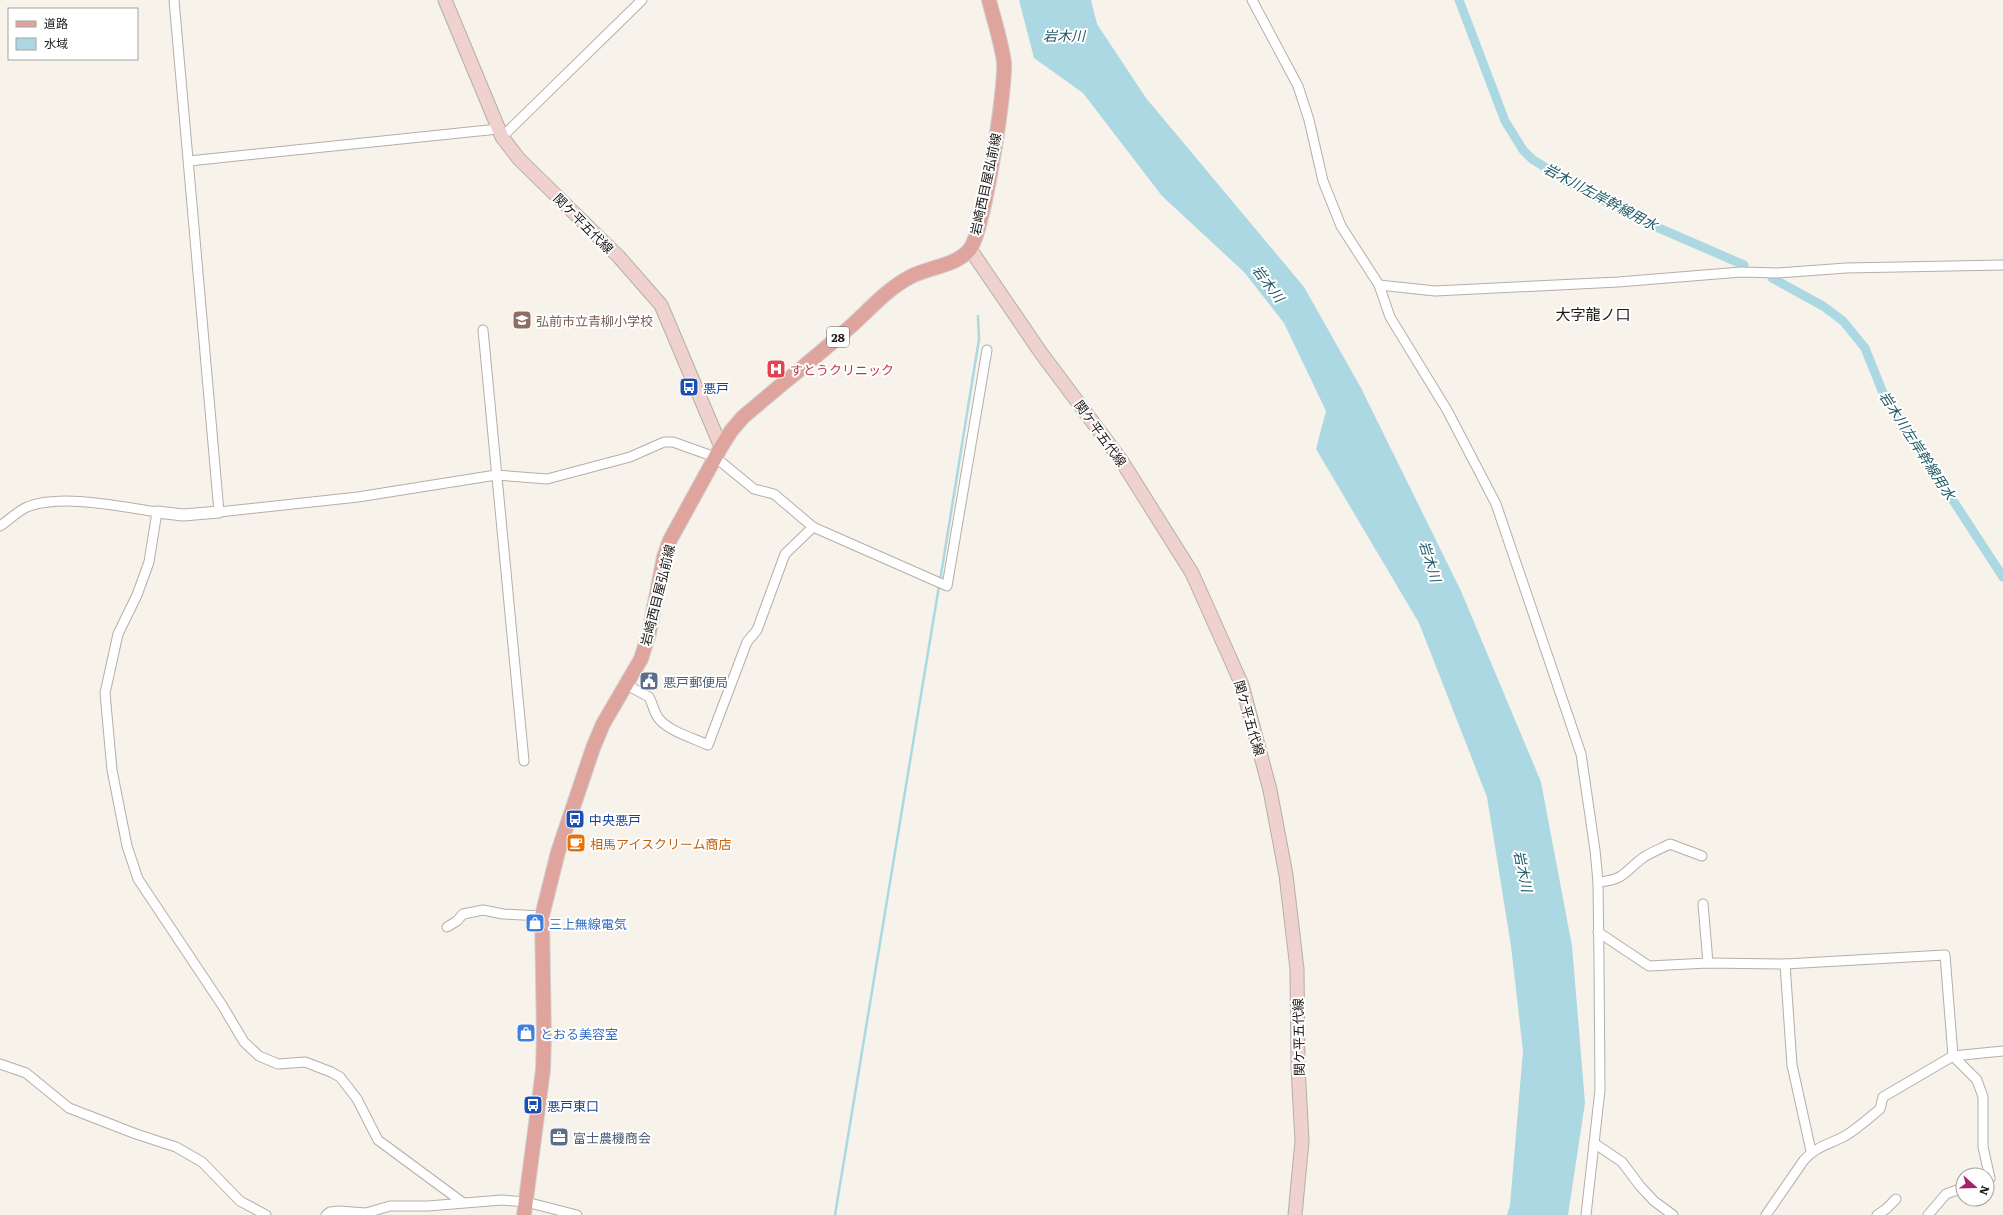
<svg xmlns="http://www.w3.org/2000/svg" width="2003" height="1215" font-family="Literata,'Noto Sans JP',serif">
<rect width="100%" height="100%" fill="#f7f2ea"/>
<!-- water -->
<polygon fill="#acd8e3" points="1019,0 1091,0 1097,24 1146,98 1304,287 1361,388 1461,591 1541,782 1572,946 1585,1103 1568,1215 1507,1215 1510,1205 1523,1051 1511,946 1487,797 1419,623 1316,449 1326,411 1284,323 1244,272 1162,196 1083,93 1034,58"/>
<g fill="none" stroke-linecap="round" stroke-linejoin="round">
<!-- stream -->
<g stroke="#acd8e3" stroke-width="2.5">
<polyline points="940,581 979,339 978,316"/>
<polyline points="835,1215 939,586"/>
</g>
<!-- canal -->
<g stroke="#acd8e3" stroke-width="9">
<polyline points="1459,0 1505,121 1523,150 1532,159 1568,182 1645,222 1744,265"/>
<polyline points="1772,278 1823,306 1843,321 1865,348 1883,393 2003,577"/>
</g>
<defs>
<g id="minor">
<polyline points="174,0 219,512 358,497 496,475 547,479 630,457 664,442 673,442 715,457 754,489 774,494 813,527 947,586 987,350"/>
<polyline points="1252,0 1298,86 1309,120 1323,181 1341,226 1379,285 1390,317 1447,410 1496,504 1581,754 1595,850 1598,882 1599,962 1600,1090 1586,1215"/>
<polyline points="502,137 642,0"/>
<polyline points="189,161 498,129"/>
<polyline points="1379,285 1435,291 1618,282 1741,272 1778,273 1846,268 2003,265"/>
<polyline points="483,330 524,761"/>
<path d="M 0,526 C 9,520 18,511 27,507 C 61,493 122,507 157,512 L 149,562 L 137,595 L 118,634 L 105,693 L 112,770 L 127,846 L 138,879 L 222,1005 L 244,1042 L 259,1056 L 278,1064 L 305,1062 L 331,1072 L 340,1077 L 357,1099 L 378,1140 L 462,1202"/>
<path d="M 627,685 L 649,697 C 653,704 654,714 660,720 C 671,732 693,738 708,745 L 747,642 L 757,630 L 785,554 L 813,527"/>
<path d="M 1598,882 C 1626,880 1624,871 1644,857 C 1652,852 1662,848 1670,844 L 1702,856"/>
<polyline points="1703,904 1708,963"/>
<polyline points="447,927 457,921 463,914 483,910 503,914 542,916"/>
<polyline points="1598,932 1649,966 1708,963 1785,964 1945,955 1953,1056 1977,1080 1983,1097 1983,1147 1990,1178 1987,1179"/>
<polyline points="1785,964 1792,1065 1811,1151"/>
<polyline points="0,1064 26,1073 69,1108 136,1134 176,1147 202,1162 240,1201 266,1215"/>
<polyline points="1594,1143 1622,1162 1640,1186 1654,1201 1673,1215"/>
<polyline points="326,1215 330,1212 339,1211 366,1213 390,1206 428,1206 502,1200 526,1202 577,1215"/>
<path d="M 1766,1215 L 1804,1160 C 1815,1147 1830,1144 1845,1136 C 1857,1129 1869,1118 1880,1109 L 1883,1097 L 1953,1056 L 2003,1051"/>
<polyline points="1877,1215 1886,1209 1896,1199"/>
<polyline points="1928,1215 1946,1194 1963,1188"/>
</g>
<polyline id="tertiary" points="157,512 183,515 219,512"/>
<g id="secondary">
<polyline points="445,0 502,137 519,159 619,257 661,305 721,447"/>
<polyline points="970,249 1041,353 1121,460 1192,573 1242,685 1270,790 1286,875 1297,969 1298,1067 1302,1141 1295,1215"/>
</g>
<path id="primary" d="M 524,1215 L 543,1070 L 544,1037 L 542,916 L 558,852 L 593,748 L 603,724 L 641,659 L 649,633 L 664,557 L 670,540 L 721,447 L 731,431 L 743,417 C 778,387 815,358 850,327 C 869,310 887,289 910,277 C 928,267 957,266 970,249 C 984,230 1006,88 1004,62 C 1001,41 994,20 989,0"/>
</defs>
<!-- minor casing -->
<use href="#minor" stroke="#b4afa8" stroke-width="11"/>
<!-- tertiary casing -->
<use href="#tertiary" stroke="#b4afa8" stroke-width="13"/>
<!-- secondary casing -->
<use href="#secondary" stroke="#b4afa8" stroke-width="15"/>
<!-- primary casing -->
<use href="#primary" stroke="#d1d1d0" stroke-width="16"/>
<!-- minor -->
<use href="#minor" stroke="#fff" stroke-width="9"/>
<!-- tertiary -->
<use href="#tertiary" stroke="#fff" stroke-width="11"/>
<!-- secondary -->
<use href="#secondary" stroke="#efd1ce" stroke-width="13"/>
<!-- primary -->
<use href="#primary" stroke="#dfa49d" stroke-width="14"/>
</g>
<!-- icons -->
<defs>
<symbol id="school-square" viewBox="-11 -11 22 22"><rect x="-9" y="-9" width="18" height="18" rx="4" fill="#8d6e63" stroke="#fff"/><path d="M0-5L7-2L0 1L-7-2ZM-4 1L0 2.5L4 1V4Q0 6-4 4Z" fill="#fff"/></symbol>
<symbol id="hospital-square" viewBox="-11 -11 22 22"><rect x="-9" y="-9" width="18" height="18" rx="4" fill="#e0444e" stroke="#fff"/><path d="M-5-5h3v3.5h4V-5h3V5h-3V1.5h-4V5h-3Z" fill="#fff"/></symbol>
<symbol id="bus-square" viewBox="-11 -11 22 22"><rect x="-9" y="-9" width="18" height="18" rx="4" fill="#1a4fb4" stroke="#fff"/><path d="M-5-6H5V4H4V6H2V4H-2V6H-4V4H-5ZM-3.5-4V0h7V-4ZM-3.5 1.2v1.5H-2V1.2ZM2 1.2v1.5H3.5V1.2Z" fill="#fff"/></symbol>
<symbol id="civic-square" viewBox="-11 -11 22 22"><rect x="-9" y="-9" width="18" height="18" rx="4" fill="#5c6f8a" stroke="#fff"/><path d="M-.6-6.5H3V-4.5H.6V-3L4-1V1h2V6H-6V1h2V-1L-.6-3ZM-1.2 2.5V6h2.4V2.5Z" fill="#fff"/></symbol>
<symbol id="cafe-square" viewBox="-11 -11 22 22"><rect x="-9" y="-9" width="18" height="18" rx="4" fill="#e8710a" stroke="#fff"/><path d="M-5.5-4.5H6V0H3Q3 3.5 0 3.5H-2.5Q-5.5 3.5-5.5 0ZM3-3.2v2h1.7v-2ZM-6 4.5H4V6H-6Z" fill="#fff"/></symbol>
<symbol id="shop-square" viewBox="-11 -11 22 22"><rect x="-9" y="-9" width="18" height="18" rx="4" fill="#3f7fe0" stroke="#fff"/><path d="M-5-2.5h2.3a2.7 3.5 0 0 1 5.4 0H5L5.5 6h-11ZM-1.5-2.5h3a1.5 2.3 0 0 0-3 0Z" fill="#fff"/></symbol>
<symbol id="office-square" viewBox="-11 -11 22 22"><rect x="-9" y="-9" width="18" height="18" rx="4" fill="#5c6f8a" stroke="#fff"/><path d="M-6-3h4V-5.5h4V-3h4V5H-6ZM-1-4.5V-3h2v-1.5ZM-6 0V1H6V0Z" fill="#fff"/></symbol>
</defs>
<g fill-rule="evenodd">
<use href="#school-square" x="511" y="309" width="22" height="22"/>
<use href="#hospital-square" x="765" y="358" width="22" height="22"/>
<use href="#bus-square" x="678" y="376" width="22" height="22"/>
<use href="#civic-square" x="638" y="670" width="22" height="22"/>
<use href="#bus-square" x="564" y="808" width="22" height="22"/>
<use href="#cafe-square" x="565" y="832" width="22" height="22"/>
<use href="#shop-square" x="524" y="912" width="22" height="22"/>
<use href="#shop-square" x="515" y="1022" width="22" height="22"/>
<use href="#bus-square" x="522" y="1094" width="22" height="22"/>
<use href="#office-square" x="548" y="1126" width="22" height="22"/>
</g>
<g text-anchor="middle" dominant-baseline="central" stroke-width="4" stroke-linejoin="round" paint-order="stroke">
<!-- shield labels -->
<rect fill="#fff" stroke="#5f5d5b" stroke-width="1" x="827" y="327" width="22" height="20" rx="3"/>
<g font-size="12" font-weight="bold" fill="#1a1815">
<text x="838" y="337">28</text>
</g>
<!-- street labels -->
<g font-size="13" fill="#1a1815" stroke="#fff">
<text transform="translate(985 184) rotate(-78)">岩崎西目屋弘前線</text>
<text transform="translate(584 223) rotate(45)">関ケ平五代線</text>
<text transform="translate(1101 433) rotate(54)">関ケ平五代線</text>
<text transform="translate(657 595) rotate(-76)">岩崎西目屋弘前線</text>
<text transform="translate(1250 718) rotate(74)">関ケ平五代線</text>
<text transform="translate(1298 1037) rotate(-91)">関ケ平五代線</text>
</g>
<!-- education labels -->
<g font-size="13" fill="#785e54" stroke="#fff" text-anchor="start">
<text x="536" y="320">弘前市立青柳小学校</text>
</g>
<!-- health labels -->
<g font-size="13" fill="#be3a42" stroke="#fff" text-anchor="start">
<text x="790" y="369">すとうクリニック</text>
</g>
<!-- transit labels -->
<g font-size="13" fill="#164399" stroke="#fff" text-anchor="start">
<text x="703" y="387">悪戸</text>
<text x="589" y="819">中央悪戸</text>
<text x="547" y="1105">悪戸東口</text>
</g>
<!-- service labels -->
<g font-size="13" fill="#4e5e75" stroke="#fff" text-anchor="start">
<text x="663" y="681">悪戸郵便局</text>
<text x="573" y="1137">富士農機商会</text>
</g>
<!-- food labels -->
<g font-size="13" fill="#c56008" stroke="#fff" text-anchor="start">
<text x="590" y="843">相馬アイスクリーム商店</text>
</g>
<!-- shop labels -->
<g font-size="13" fill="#366cbe" stroke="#fff" text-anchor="start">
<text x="549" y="923">三上無線電気</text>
<text x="540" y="1033">とおる美容室</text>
</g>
<!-- water labels -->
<g font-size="14" font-style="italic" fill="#205a67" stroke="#fff">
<text x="1064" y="35">岩木川</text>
<text transform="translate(1601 196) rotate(28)">岩木川左岸幹線用水</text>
<text transform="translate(1269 283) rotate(53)">岩木川</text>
<text transform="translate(1918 445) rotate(57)">岩木川左岸幹線用水</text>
<text transform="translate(1431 561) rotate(73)">岩木川</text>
<text transform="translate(1524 871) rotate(78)">岩木川</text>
</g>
<!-- quarter labels -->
<g font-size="15" fill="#1a1815" stroke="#fff">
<text x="1593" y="313">大字龍ノ口</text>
</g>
</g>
<!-- legend -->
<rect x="8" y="8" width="130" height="52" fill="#ffffff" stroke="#a3a3a1"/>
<rect x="16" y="21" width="20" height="6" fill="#dfa49d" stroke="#a3a3a1"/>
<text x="44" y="28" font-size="12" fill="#1a1815">道路</text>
<rect x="16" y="38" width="20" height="12" fill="#acd8e3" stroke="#a3a3a1"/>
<text x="44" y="48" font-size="12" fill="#1a1815">水域</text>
<!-- north arrow -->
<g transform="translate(1975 1187) rotate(110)"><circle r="19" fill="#ffffff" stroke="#a3a3a1"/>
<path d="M0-3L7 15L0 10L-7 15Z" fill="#a7216a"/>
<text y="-6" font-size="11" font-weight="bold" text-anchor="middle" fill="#1a1815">N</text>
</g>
</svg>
